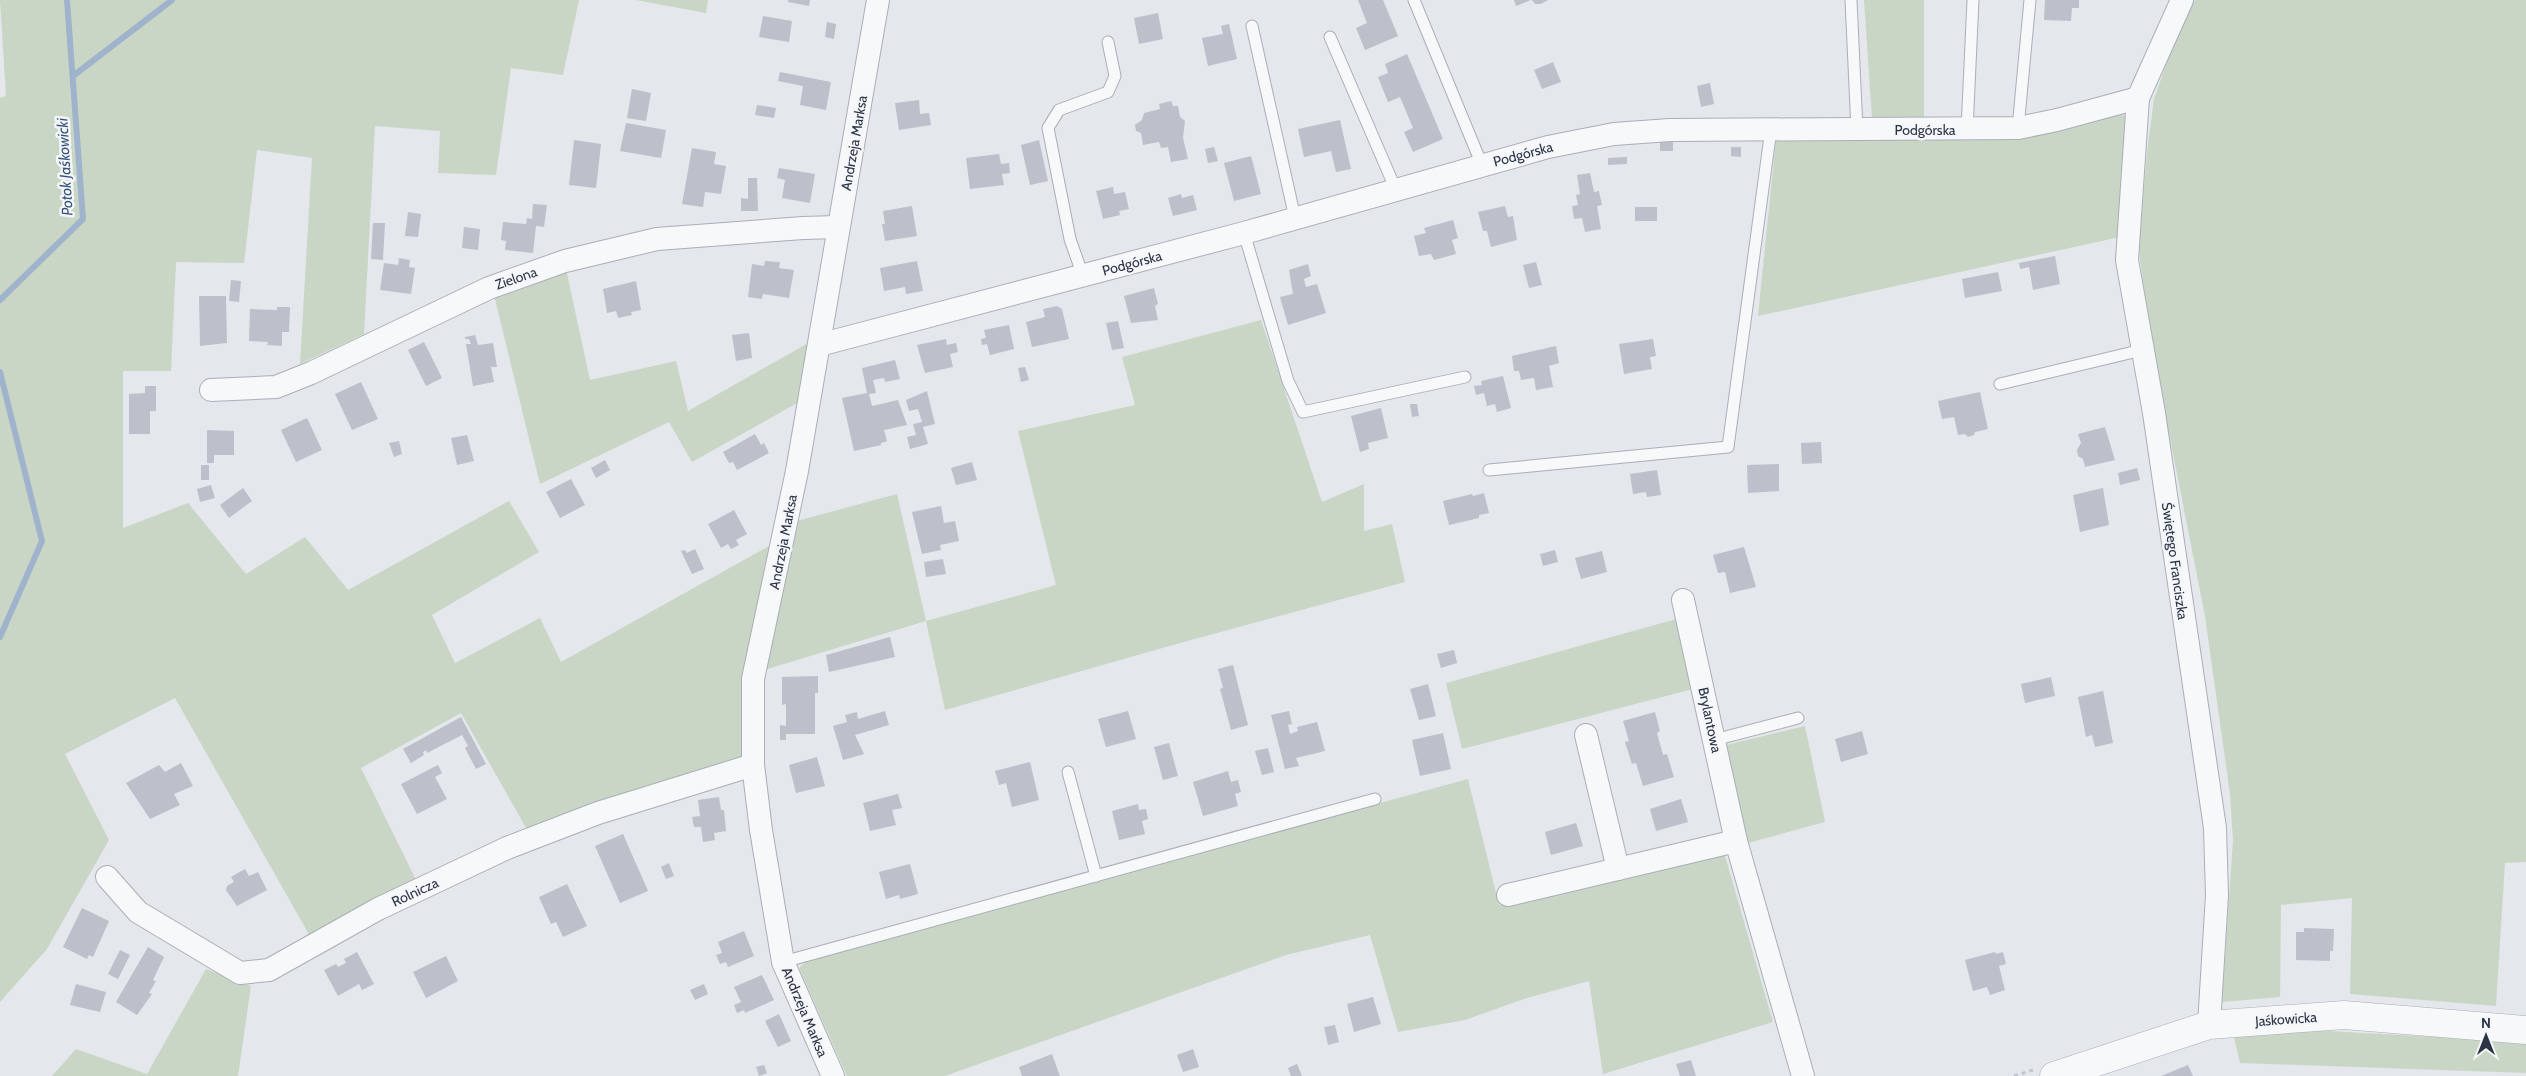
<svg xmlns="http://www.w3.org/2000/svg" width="2526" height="1076" font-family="Cabin,sans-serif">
<rect width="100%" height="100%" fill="#e4e7ec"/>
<!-- green -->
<g fill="#c9d6c5">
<polygon points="0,0 579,0 563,75 511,68 496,175 438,173 440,131 375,126 364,334 300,364 312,158 257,150 244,263 176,262 171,371 123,371 123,528 188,503 246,574 305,537 348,590 509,501 539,552 432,615 455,663 540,618 561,662 776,542 744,758 529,833 461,713 361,768 417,882 311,938 175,698 65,754 109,840 47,949 0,1002 0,98 6,96"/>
<polygon points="636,0 708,0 706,13"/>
<polygon points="1864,0 1924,0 1924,119 1872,118"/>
<polygon points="2195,0 2526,0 2526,862 2505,863 2496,1006 2350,994 2352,898 2281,905 2280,997 2222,1002 2233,840 2230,794 2205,616 2151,342 2139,251 2147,152 2154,99 2172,48"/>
<polygon points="2108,113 2128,116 2120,237 1758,316 1776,139"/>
<polygon points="566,269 590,380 676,361 688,411 810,342 799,402 692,462 669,422 540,484 494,295"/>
<polygon points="1261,320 1322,502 1364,484 1364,531 1392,524 1405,582 1180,643 945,710 926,621 764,670 793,522 897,494 926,621 1056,585 1018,431 1135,405 1122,357"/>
<polygon points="1680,618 1697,688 1462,749 1446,683"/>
<polygon points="1805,726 1825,822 1748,843 1722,746"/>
<polygon points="1468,779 1499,905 1723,849 1773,1022 1603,1074 1589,981 1527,998 1465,1020 1398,1032 1370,935 1286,955 945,1076 847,1076 799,968 808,959"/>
<polygon points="206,969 251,986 238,1076 52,1076 76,1049 147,1074"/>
<polygon points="2310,1030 2526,1042 2526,1073 2240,1063 2234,1037"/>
</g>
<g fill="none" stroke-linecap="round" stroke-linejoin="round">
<!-- stream -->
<g stroke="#9fb4cc" stroke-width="6">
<polyline points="73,76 172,0"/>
<polyline points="0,300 83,219 67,0"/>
<polyline points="0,372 42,541 0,637"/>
</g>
</g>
<!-- building -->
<g fill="#bbc0ca">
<polygon points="788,0 810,0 809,6 788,2"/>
<polygon points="1358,0 1383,0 1398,36 1365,50 1356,28 1367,23"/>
<polygon points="1514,0 1531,0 1516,6"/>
<polygon points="1532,0 1548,0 1541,4 1535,4"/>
<polygon points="2045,0 2079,0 2079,8 2072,8 2071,21 2044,20"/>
<polygon points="1158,13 1163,39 1139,44 1134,18"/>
<polygon points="763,16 792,21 789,42 759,37"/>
<polygon points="827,22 836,24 834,39 825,37"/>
<polygon points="1229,24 1237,59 1208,66 1202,38 1223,34 1221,26"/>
<polygon points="1407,54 1443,139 1413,152 1404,132 1413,128 1400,97 1388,102 1378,77 1388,73 1385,64"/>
<polygon points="1553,62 1561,82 1542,89 1534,70"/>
<polygon points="780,72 831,82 826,110 800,105 803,86 778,81"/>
<polygon points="1710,83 1714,104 1701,107 1697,86"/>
<polygon points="632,89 651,93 646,121 627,118"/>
<polygon points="919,100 920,114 929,113 931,125 899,130 895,103"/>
<polygon points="1171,101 1173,106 1178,106 1180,117 1185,121 1183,138 1188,159 1171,162 1168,147 1161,148 1159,142 1143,145 1141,133 1136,131 1135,125 1142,120 1144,113 1160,109 1159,104"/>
<polygon points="757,105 776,108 774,118 755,115"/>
<polygon points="1340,120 1351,169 1336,172 1331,151 1304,157 1298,129"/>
<polygon points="626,123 666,130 661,158 620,151"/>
<polygon points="574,140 601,144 596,188 569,185"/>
<polygon points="1039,140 1048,181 1030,185 1021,145"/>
<rect x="1660" y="142" width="13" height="9"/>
<polygon points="1214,147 1218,161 1208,163 1205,149"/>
<polygon points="1731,147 1741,147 1741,157 1731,156"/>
<polygon points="692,148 716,152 714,164 726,166 721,194 705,192 703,207 682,204"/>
<polygon points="999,154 1001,164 1009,163 1010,173 1002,174 1004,185 970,189 966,158"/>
<polygon points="1251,156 1261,194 1234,201 1224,163"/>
<polygon points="1627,157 1627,164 1608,165 1608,158"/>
<polygon points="779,168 815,174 810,203 782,198 785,180 777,178"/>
<polygon points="1590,173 1594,192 1599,191 1602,205 1597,206 1601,229 1585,232 1582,218 1574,219 1572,206 1578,205 1576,195 1580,194 1577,175"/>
<polygon points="748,178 757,178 758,211 741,211 741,198 748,199"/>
<polygon points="1113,187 1114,194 1125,192 1129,209 1119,211 1120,215 1103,219 1096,191"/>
<polygon points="1181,194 1182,198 1193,195 1197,210 1173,216 1168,198"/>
<polygon points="533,204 547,205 544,227 536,226 533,253 505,250 506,241 501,240 503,222 526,224 527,218 532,219"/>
<polygon points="912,206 917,236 885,241 882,224 885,224 883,211"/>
<polygon points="1505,206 1508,217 1513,216 1517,240 1491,247 1487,231 1483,231 1478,212"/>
<rect x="1635" y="207" width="22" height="14"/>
<polygon points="408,212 421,214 418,237 405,236"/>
<polygon points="1453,220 1458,238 1452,240 1456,254 1434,260 1431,254 1419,256 1414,236 1426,233 1424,228"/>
<polygon points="373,223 385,223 383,260 371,259"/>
<polygon points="464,227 480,229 478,250 462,248"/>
<polygon points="2055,256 2060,284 2033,290 2029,267 2020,269 2019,263"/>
<polygon points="399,258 410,260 409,267 415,268 411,294 380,290 384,263 398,265"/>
<polygon points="765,261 780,262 779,268 794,270 789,298 763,294 762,299 748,297 752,264 764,266"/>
<polygon points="917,261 923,291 906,294 905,287 884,291 880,268"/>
<polygon points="1536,262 1542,285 1529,288 1523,265"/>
<polygon points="1308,264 1311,276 1304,279 1306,287 1317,284 1326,313 1288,325 1280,297 1293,294 1289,270"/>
<polygon points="1998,272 2002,291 1965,298 1962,279"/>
<polygon points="231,280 241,281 239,302 229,301"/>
<polygon points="636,281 641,310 631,312 632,315 618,318 616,311 607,313 603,289"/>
<polygon points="1154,288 1158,304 1155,306 1158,320 1131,323 1124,296"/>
<polygon points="199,296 226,296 227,343 200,346"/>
<polygon points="1057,306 1062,309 1069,339 1032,347 1026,322 1045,317 1043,309"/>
<polygon points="277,307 290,307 289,332 282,332 282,346 267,345 268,342 249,341 250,309 277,310"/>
<polygon points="1118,321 1124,348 1112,350 1106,323"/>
<polygon points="1009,325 1014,349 990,355 987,344 982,345 981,339 986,338 984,330"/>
<polygon points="749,333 752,358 736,361 732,335"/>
<polygon points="475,335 478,345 493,343 497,367 491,367 494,382 473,386 466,344 471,344 469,339 465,339 465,337"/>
<polygon points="946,339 947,345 956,343 958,352 950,354 953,367 925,373 917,345"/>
<polygon points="1653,339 1656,356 1650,357 1652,369 1624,374 1619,344"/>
<polygon points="424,342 442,378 426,386 408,350"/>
<polygon points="1556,346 1559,363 1549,366 1553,387 1536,390 1534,378 1521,380 1519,371 1514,371 1512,356"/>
<polygon points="895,360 900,379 885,382 884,378 873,380 876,393 869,394 872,406 898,400 907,425 884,430 887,441 881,443 881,445 854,451 842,398 867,393 862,368"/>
<polygon points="1025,367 1029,380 1021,382 1018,368"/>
<polygon points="1503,376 1511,408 1497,412 1495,404 1487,406 1484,393 1476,395 1474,386 1482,385 1481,381"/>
<polygon points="361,382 378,419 352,430 335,394"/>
<polygon points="145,386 156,386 156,411 150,411 150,434 129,434 129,394 145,393"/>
<polygon points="927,391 935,424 923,427 928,444 910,449 907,437 916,435 913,424 922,422 918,409 909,411 906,400"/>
<polygon points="1980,392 1988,429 1975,432 1974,435 1968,437 1965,434 1958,435 1954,417 1942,419 1938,401"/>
<polygon points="1410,404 1417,404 1419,416 1412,417"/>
<polygon points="1381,408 1388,438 1368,443 1369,449 1360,452 1351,416"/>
<polygon points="307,418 322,450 296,462 281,430"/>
<polygon points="2105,427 2115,460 2085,467 2083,459 2078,456 2077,450 2081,443 2078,434"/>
<polygon points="207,430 234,431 234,455 214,455 214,463 207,463"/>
<polygon points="755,434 761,445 764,443 769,453 737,470 733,462 729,463 723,452"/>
<polygon points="467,435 474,461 457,465 451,438"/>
<polygon points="399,441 402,454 394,457 389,443"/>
<polygon points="1821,442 1822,463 1802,464 1801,443"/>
<polygon points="605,460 610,470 596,478 591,468"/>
<polygon points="972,462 977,480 956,485 951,468"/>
<polygon points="1779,464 1779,491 1748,493 1747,465"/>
<rect x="201" y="465" width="8" height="15"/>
<polygon points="2137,468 2140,480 2120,485 2118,473"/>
<polygon points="1657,470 1661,495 1647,497 1646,492 1633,494 1630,474"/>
<polygon points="571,479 585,505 560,518 546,492"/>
<polygon points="211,485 215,498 200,502 197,489"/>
<polygon points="243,488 252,501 229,518 220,505"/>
<polygon points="2103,488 2109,525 2080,532 2073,495"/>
<polygon points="1484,493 1489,513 1479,515 1479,518 1449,525 1443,501 1472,494 1473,496"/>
<polygon points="941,506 944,523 955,521 959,541 940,545 941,550 922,554 912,512"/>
<polygon points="734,510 747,534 736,540 739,545 731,549 728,544 721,548 708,524"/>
<polygon points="1744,547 1756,587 1730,593 1725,572 1718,573 1713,555"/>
<polygon points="695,549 704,569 692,574 681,551 685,550 687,553"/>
<polygon points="1555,550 1558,562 1543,566 1540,554"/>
<polygon points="1602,551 1607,572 1581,579 1575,558"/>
<polygon points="943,559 946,574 926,577 924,562"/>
<polygon points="890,637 895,657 829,672 826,655"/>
<polygon points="1454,650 1457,663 1441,668 1437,654"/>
<polygon points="1233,665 1248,725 1231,730 1220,689 1223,688 1218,669"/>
<polygon points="818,676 818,693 815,693 815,734 786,734 786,740 780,740 780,725 786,726 786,704 782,705 782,677"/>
<polygon points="2051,677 2055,696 2025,703 2021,684"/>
<polygon points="1428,684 1436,716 1419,720 1410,689"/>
<polygon points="2103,691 2113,743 2095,747 2092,735 2086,737 2078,697"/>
<polygon points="885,711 889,725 855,735 864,754 843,760 833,726 847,722 845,715 857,712 858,719"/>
<polygon points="1128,711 1136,739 1106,747 1098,719"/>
<polygon points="1289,711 1292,724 1288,725 1290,734 1298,731 1297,727 1317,722 1325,751 1296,758 1299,766 1285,769 1271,715"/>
<polygon points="1655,712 1660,731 1657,733 1663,755 1667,754 1674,777 1643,786 1636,763 1632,764 1625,742 1629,741 1623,721"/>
<polygon points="461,717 486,764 476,769 465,748 468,746 462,735 427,753 426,750 423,752 424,755 411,763 403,749"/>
<polygon points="1862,731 1868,754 1841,762 1835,739"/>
<polygon points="1443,733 1451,769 1420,776 1412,740"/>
<polygon points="1169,743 1178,776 1163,780 1154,747"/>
<polygon points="1268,748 1274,772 1262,775 1255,751"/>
<polygon points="817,757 825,786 796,793 789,765"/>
<polygon points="1030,762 1039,800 1012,807 1006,783 999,785 995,771"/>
<polygon points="181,763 193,786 174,794 180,805 150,819 126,783 159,765 165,772"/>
<polygon points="438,765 442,773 435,777 447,799 417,814 401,784"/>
<polygon points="1228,771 1231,782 1238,780 1241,792 1235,794 1238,806 1203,816 1193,782"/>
<polygon points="898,794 902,808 892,810 896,825 870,831 863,803"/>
<polygon points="719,797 721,810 724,810 726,831 714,833 715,840 703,842 701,827 694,827 692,817 700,816 698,800"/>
<polygon points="1681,799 1688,822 1656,831 1650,809"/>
<polygon points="1138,804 1139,810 1146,809 1148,819 1142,821 1145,834 1119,840 1112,811"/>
<polygon points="1576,823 1583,846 1551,855 1545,832"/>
<polygon points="623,834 648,891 620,903 595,846"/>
<polygon points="669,863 674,876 666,879 661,867"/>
<polygon points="910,864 918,894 900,899 899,895 886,899 879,872"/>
<polygon points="245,869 249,876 258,872 267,890 237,906 226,890 227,886 234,882 231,877"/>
<polygon points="567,884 587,926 563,937 556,922 551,924 539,897"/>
<polygon points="82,908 109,921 93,957 89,955 87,959 63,947"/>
<polygon points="2304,928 2334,929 2333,951 2330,951 2330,961 2296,960 2296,932 2304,932"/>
<polygon points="744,931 754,956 728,967 726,962 720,964 716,955 722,953 718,942"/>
<polygon points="148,947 164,957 153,980 156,981 149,993 152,994 137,1015 116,1002"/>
<polygon points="120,950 130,955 118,979 108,974"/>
<polygon points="357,952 374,984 362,990 359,984 338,996 324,970 336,964 338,967 346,963 344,959"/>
<polygon points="1995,952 1996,954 2003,952 2006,964 1999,966 2005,990 1990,995 1987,987 1973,991 1965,960"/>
<polygon points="446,956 458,981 426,998 413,972"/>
<polygon points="762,975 774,1000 745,1013 744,1010 737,1013 734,1005 741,1002 734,987"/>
<polygon points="76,984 106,992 100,1012 70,1005"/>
<polygon points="704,984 708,994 695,1000 690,990"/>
<polygon points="1373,997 1381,1024 1354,1032 1347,1004"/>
<polygon points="779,1014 791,1041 778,1047 765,1021"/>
<polygon points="1335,1025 1339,1042 1328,1045 1324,1027"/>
<polygon points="1193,1049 1199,1067 1183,1072 1177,1055"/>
<polygon points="1052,1054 1060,1076 1022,1076 1019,1067"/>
<polygon points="1691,1060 1696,1076 1680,1076 1676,1064"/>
<polygon points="1297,1064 1302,1076 1291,1076 1288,1068"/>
<polygon points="764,1065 767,1073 759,1076 756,1067"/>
<polygon points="2188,1065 2193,1076 2161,1076"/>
</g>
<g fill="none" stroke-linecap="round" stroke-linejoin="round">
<defs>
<g id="service">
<polyline points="1414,0 1482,165"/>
<polyline points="1851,0 1857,130"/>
<polyline points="1252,26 1295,218"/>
<polyline points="1330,37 1396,190"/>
<polyline points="2018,128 2030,0"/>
<polyline points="1967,130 1973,0"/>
<polyline points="1244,233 1288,381 1303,412 1465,377"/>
<polyline points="1083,276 1070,239 1048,128 1059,110 1108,92 1115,76 1108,42"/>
<polyline points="2000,384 2142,350"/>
<polyline points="1489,470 1728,447 1771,129"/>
<polyline points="1714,740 1798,718"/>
<polyline points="1068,772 1096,876"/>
<polyline points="783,962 1375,799"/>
</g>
<g id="minor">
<polyline points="2182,0 2138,98 2127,260 2154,413 2215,828 2217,895 2209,1025"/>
<polyline points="819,345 1244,233 1548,147 1614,134 1670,130 2018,128 2057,120 2138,98"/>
<polyline points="211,390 276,387 311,373 489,288 565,261 657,239 803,228 838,227"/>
<polyline points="1683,600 1736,841 1803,1076"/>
<polyline points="1586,735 1618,869"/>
<polyline points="107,877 138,912 240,973 269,970 378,909 507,848 598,813 753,765"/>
<polyline points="1508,895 1736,841"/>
<polyline points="833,1076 783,962 761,830 753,765 753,679 797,471 878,0"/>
</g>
<polyline id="tertiary" points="2054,1076 2209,1025 2344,1015 2526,1030"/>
</defs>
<!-- service casing -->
<use href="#service" stroke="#a9aeb7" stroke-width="13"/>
<!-- minor casing -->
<use href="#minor" stroke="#a9aeb7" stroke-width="24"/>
<!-- tertiary casing -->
<use href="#tertiary" stroke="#a9aeb7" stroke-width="29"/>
<!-- path -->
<polyline stroke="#c2c5cb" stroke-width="3" stroke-dasharray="4 4" stroke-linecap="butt" points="2014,1076 2033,1070"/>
<!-- service -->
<use href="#service" stroke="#f7f8fa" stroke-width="11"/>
<!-- minor -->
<use href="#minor" stroke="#f7f8fa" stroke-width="22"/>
<!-- tertiary -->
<use href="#tertiary" stroke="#f7f8fa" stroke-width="28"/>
</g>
<g text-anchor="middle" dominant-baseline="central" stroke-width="5" stroke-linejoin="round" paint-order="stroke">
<!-- street labels -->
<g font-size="14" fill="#2b3445" stroke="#f4f6f9">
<text x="1925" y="130">Podgórska</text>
<text transform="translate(854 143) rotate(-80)">Andrzeja Marksa</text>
<text transform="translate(1523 154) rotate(-15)">Podgórska</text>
<text transform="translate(1132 263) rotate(-15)">Podgórska</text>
<text transform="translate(516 278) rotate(-19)">Zielona</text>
<text transform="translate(783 542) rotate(-79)">Andrzeja Marksa</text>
<text transform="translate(2175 561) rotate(82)">Świętego Franciszka</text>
<text transform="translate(1710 720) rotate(78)">Brylantowa</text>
<text transform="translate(415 892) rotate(-25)">Rolnicza</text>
<text transform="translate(805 1012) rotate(67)">Andrzeja Marksa</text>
<text transform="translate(2286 1019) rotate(-4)">Jaśkowicka</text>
</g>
<!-- water labels -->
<g font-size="15" font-style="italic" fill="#34527a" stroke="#f4f6f9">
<text transform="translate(65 167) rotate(-93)">Potok Jaśkowicki</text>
</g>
</g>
<!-- north arrow -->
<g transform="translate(2486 1036)" stroke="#f4f6f9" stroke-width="4" paint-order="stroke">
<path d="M0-4L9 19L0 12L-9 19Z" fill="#2b3445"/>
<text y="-8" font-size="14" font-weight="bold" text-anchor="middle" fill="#2b3445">N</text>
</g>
</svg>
